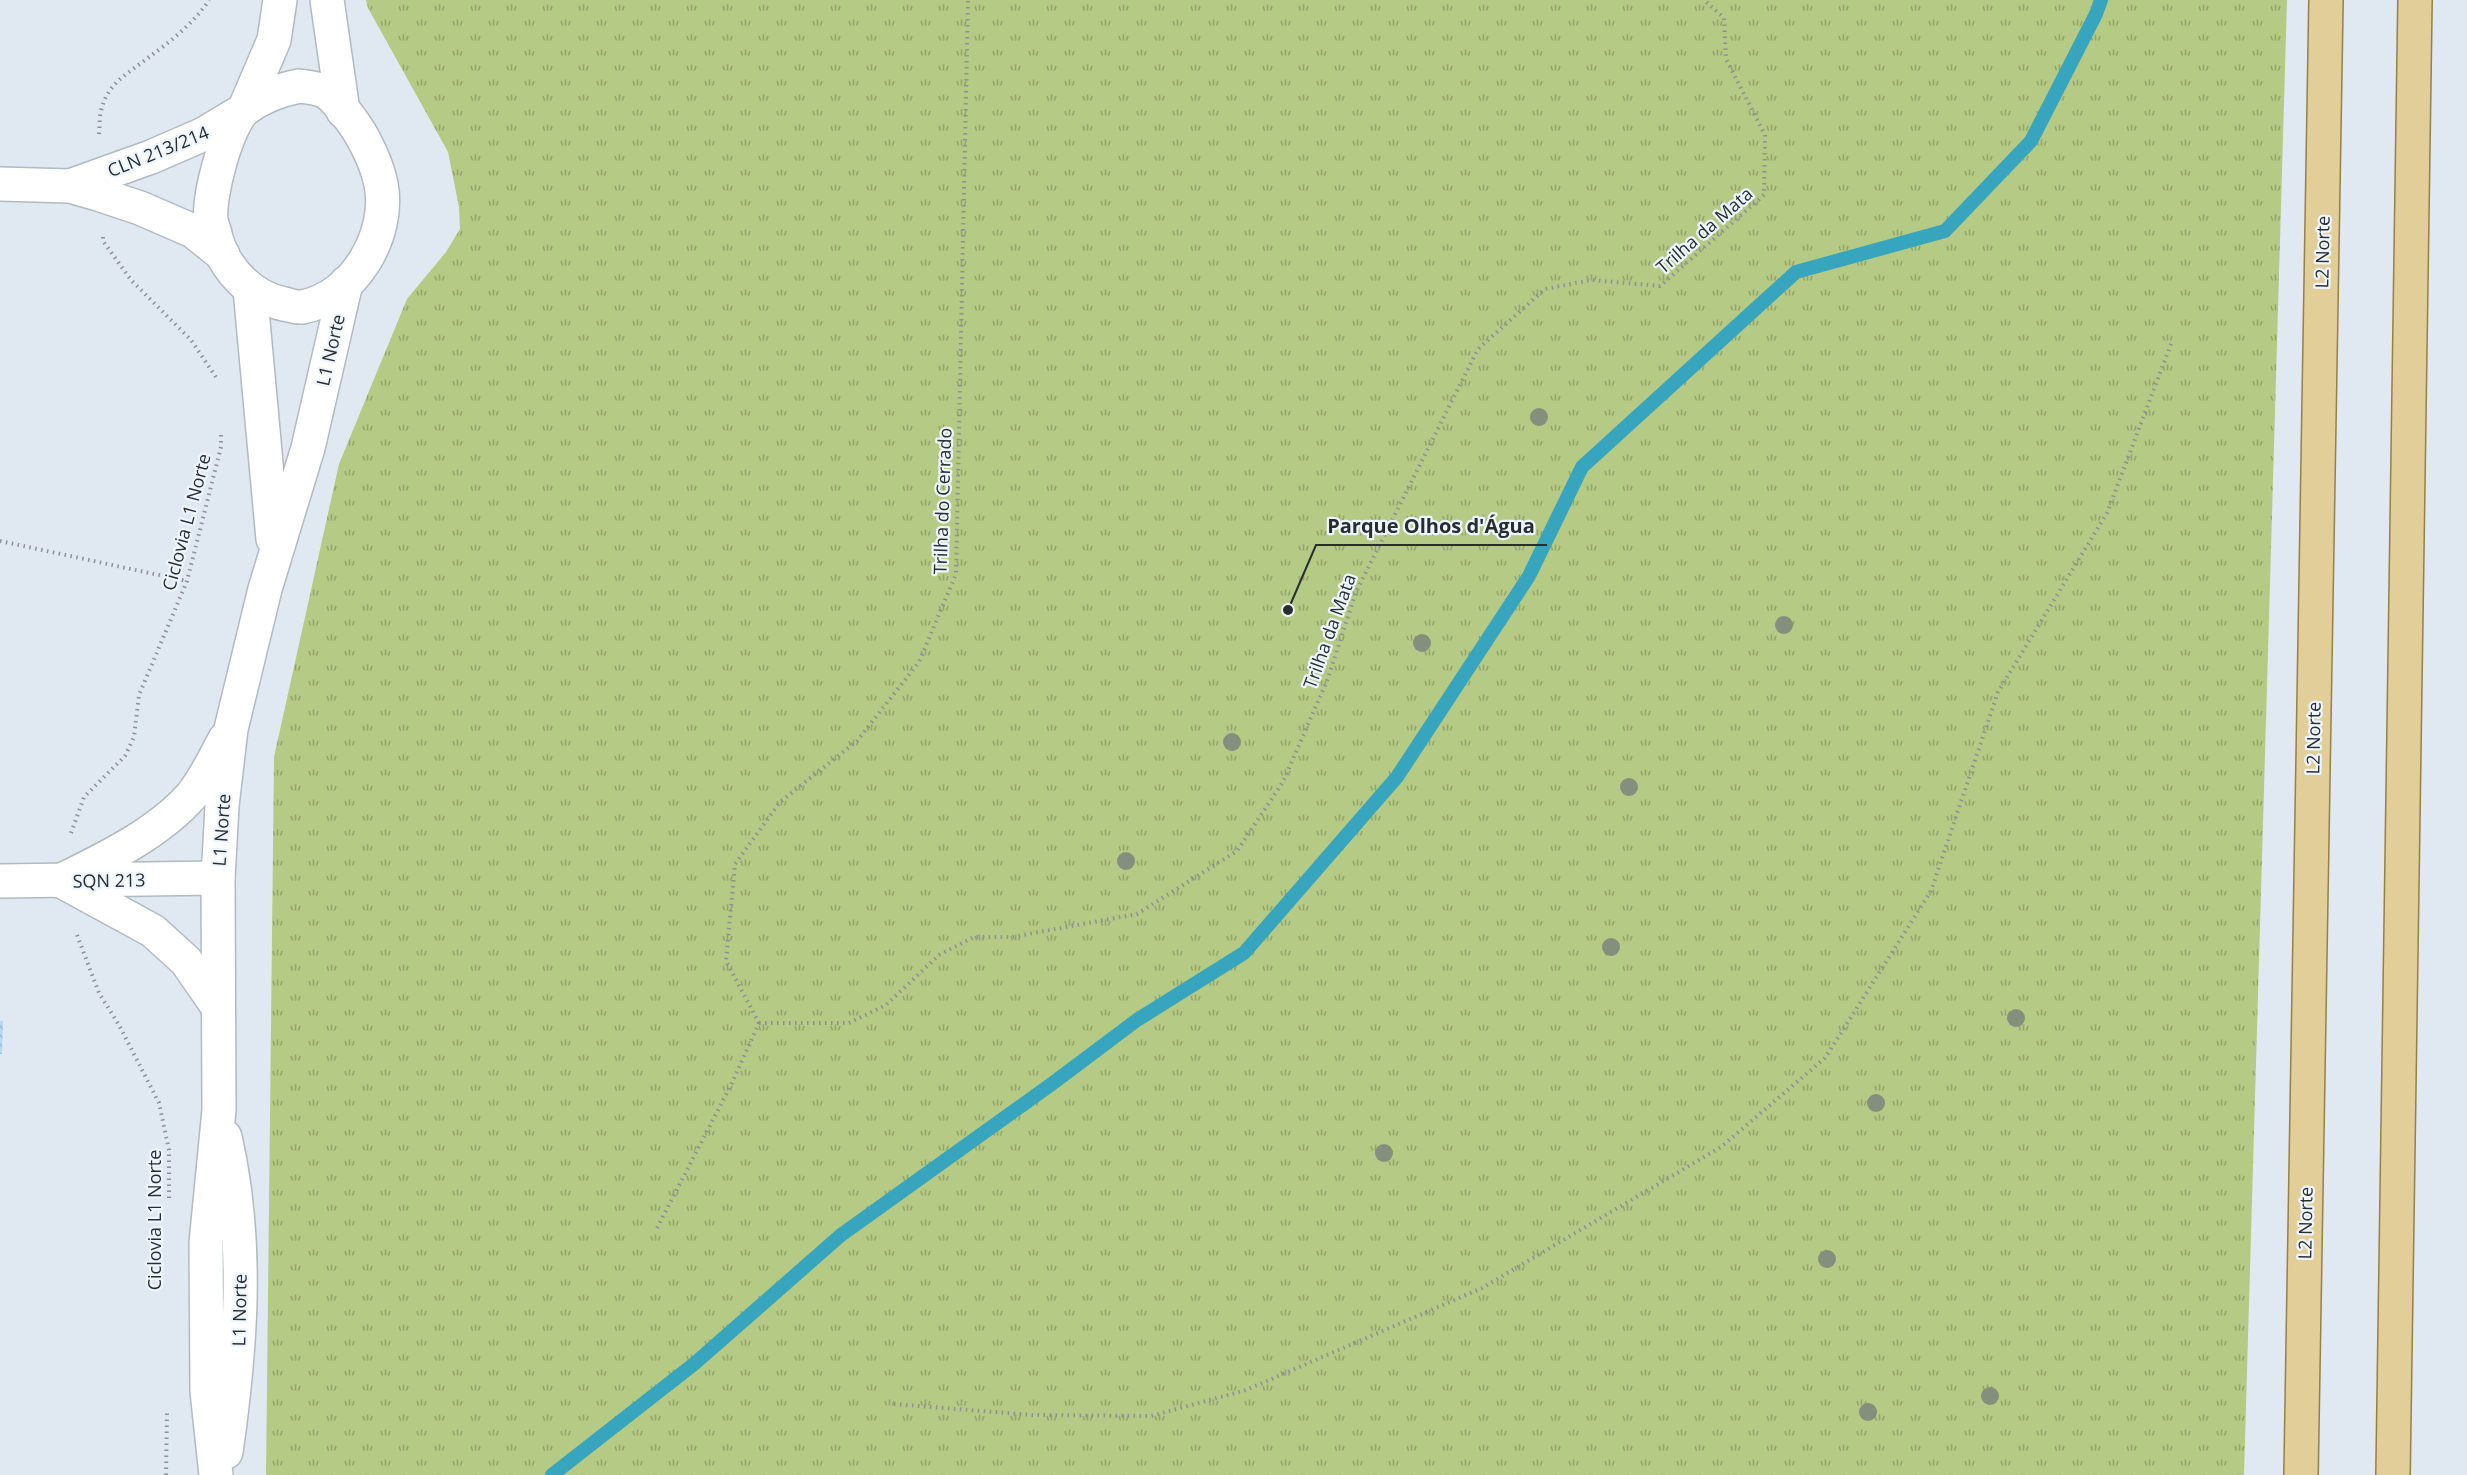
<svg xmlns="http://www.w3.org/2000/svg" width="2467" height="1475" font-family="'Open Sans',sans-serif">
<defs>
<pattern id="park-tufts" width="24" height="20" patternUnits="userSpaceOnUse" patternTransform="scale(1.5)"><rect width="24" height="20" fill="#b5ca84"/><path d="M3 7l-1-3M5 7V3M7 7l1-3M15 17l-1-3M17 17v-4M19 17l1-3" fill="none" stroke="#93a46c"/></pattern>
<pattern id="building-back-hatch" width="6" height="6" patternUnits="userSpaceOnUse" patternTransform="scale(1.5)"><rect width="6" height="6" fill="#b7d9f3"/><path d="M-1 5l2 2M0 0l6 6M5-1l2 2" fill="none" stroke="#9ebbd1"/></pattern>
</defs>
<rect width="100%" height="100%" fill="#e0e9f1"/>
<!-- park -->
<polygon fill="url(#park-tufts)" points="366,0 2287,0 2244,1475 266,1475 274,757 339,464 407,299 446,252 460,229 459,207 448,152 368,8"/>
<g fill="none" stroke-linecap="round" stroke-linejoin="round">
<!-- stream -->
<polyline stroke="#38a5be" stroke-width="14" points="552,1475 694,1364 841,1235 1053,1083 1137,1020 1244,953 1397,777 1529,576 1582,467 1796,272 1945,231 2031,141 2096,14 2101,0"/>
</g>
<!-- building -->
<polygon fill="url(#building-back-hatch)" points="0,1021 3,1021 2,1054 0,1054"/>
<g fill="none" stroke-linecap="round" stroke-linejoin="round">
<defs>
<g id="minor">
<polyline points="327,0 343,111"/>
<path d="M 299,86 C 307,87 319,88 326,92 C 339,101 358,128 365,142 C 372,155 378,170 381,184 C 391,234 354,298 302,307 C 297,308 289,305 284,304 C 251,297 225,270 216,238 C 215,232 212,226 211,220 C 208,197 227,124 245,109 C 262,96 279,90 299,86 Z"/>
<polyline points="0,184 70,186 101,195 140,208 193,231 223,255"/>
<polyline points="70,186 151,157 204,134 244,110 274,40 280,0"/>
<polyline points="250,289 273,539"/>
<polyline points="0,881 218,878"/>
<path d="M 60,881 C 105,859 159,833 192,795 C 205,779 215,757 225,739"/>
<polyline points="65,883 153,931 186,961 218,1007"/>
<path d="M 225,1137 C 249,1242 241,1347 226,1452"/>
<polyline points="216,1475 207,1391 206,1243 219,1110 218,878 222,806 231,729 265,589 308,448 346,283"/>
</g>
<g id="major">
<polyline points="2301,1475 2326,0"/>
<polyline points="2393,1475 2415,0"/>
</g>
</defs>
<!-- minor casing -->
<use href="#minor" stroke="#b1bac1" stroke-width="36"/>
<!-- major casing -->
<use href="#major" stroke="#958047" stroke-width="36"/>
<!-- path -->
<g stroke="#8b9197" stroke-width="4" stroke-dasharray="1.5 4.5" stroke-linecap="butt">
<path d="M 99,134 C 100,126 99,118 101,111 C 107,83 129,73 149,57 C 170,42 195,22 209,0"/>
<polyline points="103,237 103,241 131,280 191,340 218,380"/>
<polyline points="0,541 187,581"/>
<polyline points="71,833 84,797 125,756 134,737 139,695 187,581 221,447 221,431"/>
<polyline points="77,935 99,993 119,1025 159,1103 169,1150 169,1198"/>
<polyline points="759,1023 849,1023 886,1005 939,955 974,937 1012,937 1137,914 1237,851 1283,782 1327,681 1356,592 1478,349 1545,289 1591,280 1660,286 1764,195 1765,135 1726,59 1724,18 1704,0"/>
<polyline points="759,1023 726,961 735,864 780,802 857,741 919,662 956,574 968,0"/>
<polyline points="657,1228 732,1083 759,1023"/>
<polyline points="894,1404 1032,1415 1151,1416 1246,1390 1482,1288 1721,1147 1825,1058 1931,891 1998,692 2107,513 2171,344"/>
<polyline points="166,1475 167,1410"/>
</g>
<!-- minor -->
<use href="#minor" stroke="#fff" stroke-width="33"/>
<!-- major -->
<use href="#major" stroke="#e2ce98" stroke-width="33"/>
</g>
<!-- trees -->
<g fill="#858f7d">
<circle cx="1539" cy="417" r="9"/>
<circle cx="1784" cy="625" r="9"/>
<circle cx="1422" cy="643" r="9"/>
<circle cx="1232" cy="742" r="9"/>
<circle cx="1629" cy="787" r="9"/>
<circle cx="1126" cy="861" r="9"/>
<circle cx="1611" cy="947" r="9"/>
<circle cx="2016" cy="1018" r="9"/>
<circle cx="1876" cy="1103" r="9"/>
<circle cx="1384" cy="1153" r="9"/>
<circle cx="1827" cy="1259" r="9"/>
<circle cx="1990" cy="1396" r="9"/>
<circle cx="1868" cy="1412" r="9"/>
</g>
<g text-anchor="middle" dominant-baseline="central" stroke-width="4.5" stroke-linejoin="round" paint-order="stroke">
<!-- street labels -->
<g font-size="18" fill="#2a2d30" stroke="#edf6fe">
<text transform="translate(158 151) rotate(-22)">CLN 213/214</text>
<text transform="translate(1704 230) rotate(-41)">Trilha da Mata</text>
<text transform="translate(2322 252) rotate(-89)">L2 Norte</text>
<text transform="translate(330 350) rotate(-77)">L1 Norte</text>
<text transform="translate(942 501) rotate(-88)">Trilha do Cerrado</text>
<text transform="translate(186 522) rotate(-75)">Ciclovia L1 Norte</text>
<text transform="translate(1329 631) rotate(-70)">Trilha da Mata</text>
<text transform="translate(2313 738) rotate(-89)">L2 Norte</text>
<text transform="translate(221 830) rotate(-86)">L1 Norte</text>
<text transform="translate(109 880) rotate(-1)">SQN 213</text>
<text transform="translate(154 1220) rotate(-90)">Ciclovia L1 Norte</text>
<text transform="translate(2305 1223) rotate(-89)">L2 Norte</text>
<text transform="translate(239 1310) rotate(-89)">L1 Norte</text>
</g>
</g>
<!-- callouts -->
<path fill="none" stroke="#2a2d30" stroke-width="2" d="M1288 610L1316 545H1547"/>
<circle fill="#2a2d30" stroke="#edf6fe" stroke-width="2" cx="1288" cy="610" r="6"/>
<g font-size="20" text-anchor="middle" font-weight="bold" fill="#2a2d30" stroke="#edf6fe" stroke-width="4.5" stroke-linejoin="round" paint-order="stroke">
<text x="1431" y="533">Parque Olhos d'Água</text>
</g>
</svg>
